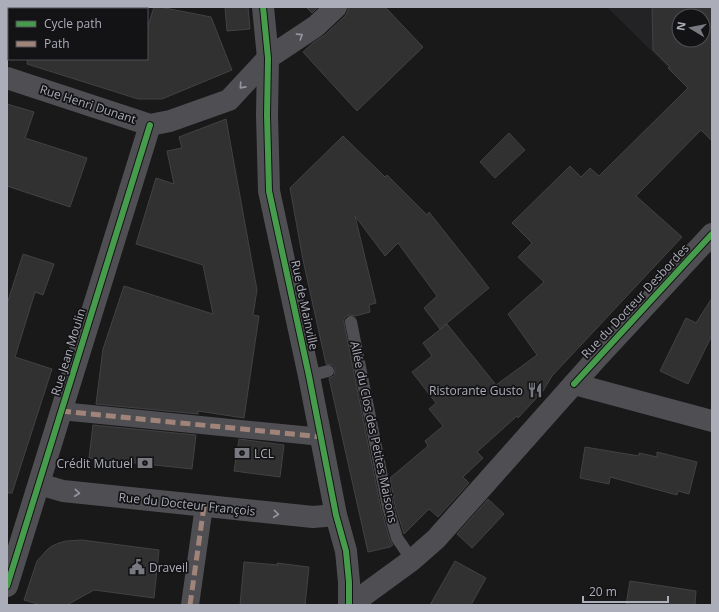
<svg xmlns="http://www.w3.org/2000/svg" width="719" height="612" font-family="'Open Sans',sans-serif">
<rect width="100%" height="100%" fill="#191919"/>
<!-- built -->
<path fill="#232325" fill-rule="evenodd" d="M 607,7 L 712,7 L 712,111 ZM 679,16 L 703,16 L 703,40 L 679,40 Z"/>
<!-- building -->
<g fill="#313131" stroke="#424245" fill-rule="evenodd">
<polygon points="154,7 160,7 211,17 232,70 162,99 138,99 27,64 28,59 147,59 147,29"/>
<polygon points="225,7 248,7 250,29 227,31"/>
<polygon points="306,7 318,7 312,13"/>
<polygon points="348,7 385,7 423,47 357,111 303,52 314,42 325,35 345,16 348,11"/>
<path d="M 652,7 L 712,7 L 712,141 L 701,130 L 636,196 L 682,237 L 552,376 L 543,391 L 518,418 L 517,416 L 477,452 L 483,458 L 463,477 L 469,483 L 438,517 L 429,509 L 404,534 L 395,505 L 390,478 L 428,446 L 425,441 L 443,426 L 429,409 L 436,403 L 412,372 L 432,356 L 423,343 L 447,324 L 496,385 L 537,355 L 508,314 L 544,282 L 518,257 L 532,243 L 512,223 L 570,166 L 581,177 L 590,168 L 599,176 L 688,88 L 668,68 L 670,67 L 653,50 ZM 679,16 L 703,16 L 703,40 L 679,40 Z"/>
<polygon points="7,104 34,112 25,138 87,158 70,207 7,186"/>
<polygon points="226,119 257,290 253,315 259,316 244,418 198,411 198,414 96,404 103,349 124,286 213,314 203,265 136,244 156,178 174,184 167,151 182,148 179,137"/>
<polygon points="509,133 525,150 495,178 480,162"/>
<polygon points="343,136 385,177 387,175 427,215 429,212 489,288 440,329 424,308 437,296 398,243 385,256 355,216 376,303 369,305 370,312 355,316 350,315 346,316 344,319 344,323 381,509 390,540 393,545 390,547 368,552 329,378 334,376 335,369 333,365 326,364 303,260 290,188"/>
<polygon points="23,254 54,264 43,295 35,292 15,357 52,369 12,493 7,493 7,304"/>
<polygon points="712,298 712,335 688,384 660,371 686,318 696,323"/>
<polygon points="93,425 196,435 192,469 89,458"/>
<polygon points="239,439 284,445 280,477 234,471"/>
<polygon points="585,447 639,456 639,453 657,457 657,452 697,462 689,494 678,491 677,495 610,477 609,484 580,478"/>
<polygon points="488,499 504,514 472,548 457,534"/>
<polygon points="82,540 159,550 154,598 94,590 67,605 41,605 24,600 37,561 47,550 52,546 59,543 66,541"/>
<polygon points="455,561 486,578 471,605 430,605"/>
<polygon points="244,562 278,565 277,563 309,567 305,605 240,605"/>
<polygon points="630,581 696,591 695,605 626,605"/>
</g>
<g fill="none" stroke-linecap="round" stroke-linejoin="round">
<!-- service -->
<g stroke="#4f4f53" stroke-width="12">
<polyline points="351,322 388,507 397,538 412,560"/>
<polyline points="309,376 328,371"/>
</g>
<!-- pedestrian -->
<g stroke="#4f4f53" stroke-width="18">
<polyline points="61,411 322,437"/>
<polyline points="190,605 204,506"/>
</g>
<!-- minor -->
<g stroke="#4f4f53" stroke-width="22">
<polyline points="263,7 268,58 267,115 269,191 309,376 336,515 346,551 349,582 349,605"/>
<polyline points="7,78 150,125 170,121 229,100 268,58 316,26 336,7"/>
<polyline points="574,384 712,421"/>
<polyline points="39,484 63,491 313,517 336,515"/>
<polyline points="7,586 150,125"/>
<polyline points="356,605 364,595 412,560 436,539 596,359 712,234"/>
</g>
<!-- quiet -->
<g stroke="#a18479" stroke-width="5" stroke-dasharray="10 5" stroke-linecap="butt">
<polyline points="61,411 322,437"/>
<polyline points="190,605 204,506"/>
</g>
<defs>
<g id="cycleway">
<polyline points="263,7 268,58 267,115 269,191 309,376 336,515 346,551 349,582 349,605"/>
<polyline points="574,384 712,234"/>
<polyline points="7,586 150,125"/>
</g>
</defs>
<!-- cycleway casing -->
<use href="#cycleway" stroke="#131315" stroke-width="8"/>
<!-- cycleway -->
<use href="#cycleway" stroke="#469c4c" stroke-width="6"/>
</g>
<!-- one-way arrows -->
<defs><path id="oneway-chevron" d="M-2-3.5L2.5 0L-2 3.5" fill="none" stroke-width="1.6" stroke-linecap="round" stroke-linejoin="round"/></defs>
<g stroke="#9496a0">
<use href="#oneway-chevron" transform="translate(300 36) rotate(-33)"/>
<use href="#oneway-chevron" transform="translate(242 86) rotate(132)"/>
<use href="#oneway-chevron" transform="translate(77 493) rotate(6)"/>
<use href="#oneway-chevron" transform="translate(276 514) rotate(6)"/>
</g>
<!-- icons -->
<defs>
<symbol id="restaurant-bare" viewBox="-9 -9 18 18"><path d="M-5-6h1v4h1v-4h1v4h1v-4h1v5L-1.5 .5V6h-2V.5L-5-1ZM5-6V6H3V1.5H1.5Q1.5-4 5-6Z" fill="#787981" stroke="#131315" stroke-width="2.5" paint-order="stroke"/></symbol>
<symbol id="bank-bare" viewBox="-9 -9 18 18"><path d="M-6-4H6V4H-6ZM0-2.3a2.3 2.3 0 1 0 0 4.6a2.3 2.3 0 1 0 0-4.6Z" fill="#787981" stroke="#131315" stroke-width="2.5" paint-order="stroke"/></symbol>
<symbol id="civic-bare" viewBox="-9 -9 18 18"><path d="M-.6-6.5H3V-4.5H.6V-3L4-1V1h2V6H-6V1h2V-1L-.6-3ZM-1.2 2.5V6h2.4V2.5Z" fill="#787981" stroke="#131315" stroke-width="2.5" paint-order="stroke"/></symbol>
</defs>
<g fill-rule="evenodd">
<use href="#restaurant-bare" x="524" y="379" width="22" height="22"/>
<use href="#bank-bare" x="231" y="442" width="22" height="22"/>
<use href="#bank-bare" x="134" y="452" width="22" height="22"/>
<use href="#civic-bare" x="126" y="556" width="22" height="22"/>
</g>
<g text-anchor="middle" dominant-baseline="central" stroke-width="3.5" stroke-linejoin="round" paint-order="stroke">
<!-- street labels -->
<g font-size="12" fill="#abadb9" stroke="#131315">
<text transform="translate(88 104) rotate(18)">Rue Henri Dunant</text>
<text transform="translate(635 301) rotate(-47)">Rue du Docteur Desbordes</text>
<text transform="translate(305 305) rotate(78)">Rue de Mainville</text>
<text transform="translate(68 352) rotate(-73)">Rue Jean Moulin</text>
<text transform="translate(374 432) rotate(78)">Allée du Clos des Petites Maisons</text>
<text transform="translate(187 504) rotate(6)">Rue du Docteur François</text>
</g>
<!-- poi labels -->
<g font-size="12" fill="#abadb9" stroke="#131315" text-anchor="end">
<text x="523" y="390">Ristorante Gusto</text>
<text x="254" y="453" text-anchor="start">LCL</text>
<text x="133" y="463">Crédit Mutuel</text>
<text x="149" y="567" text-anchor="start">Draveil</text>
</g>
</g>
<!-- border -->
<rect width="719" height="612" fill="none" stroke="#abadb9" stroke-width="16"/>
<!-- legend -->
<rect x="8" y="8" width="140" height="52" fill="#131315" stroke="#505157"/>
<rect x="16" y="21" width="20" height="6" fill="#469c4c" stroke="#505157"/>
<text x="44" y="28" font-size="12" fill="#abadb9">Cycle path</text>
<rect x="16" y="41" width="20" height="6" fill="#a18479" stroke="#505157"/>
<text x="44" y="48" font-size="12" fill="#abadb9">Path</text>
<!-- north arrow -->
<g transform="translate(691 28) rotate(280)"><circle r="19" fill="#131315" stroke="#505157"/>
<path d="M0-3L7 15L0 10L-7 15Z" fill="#787981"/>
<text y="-6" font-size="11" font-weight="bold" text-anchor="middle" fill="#abadb9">N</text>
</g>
<!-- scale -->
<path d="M583 596v6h85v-6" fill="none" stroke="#abadb9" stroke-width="2"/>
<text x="589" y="596" font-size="12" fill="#abadb9" stroke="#131315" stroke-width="3" paint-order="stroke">20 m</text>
</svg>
